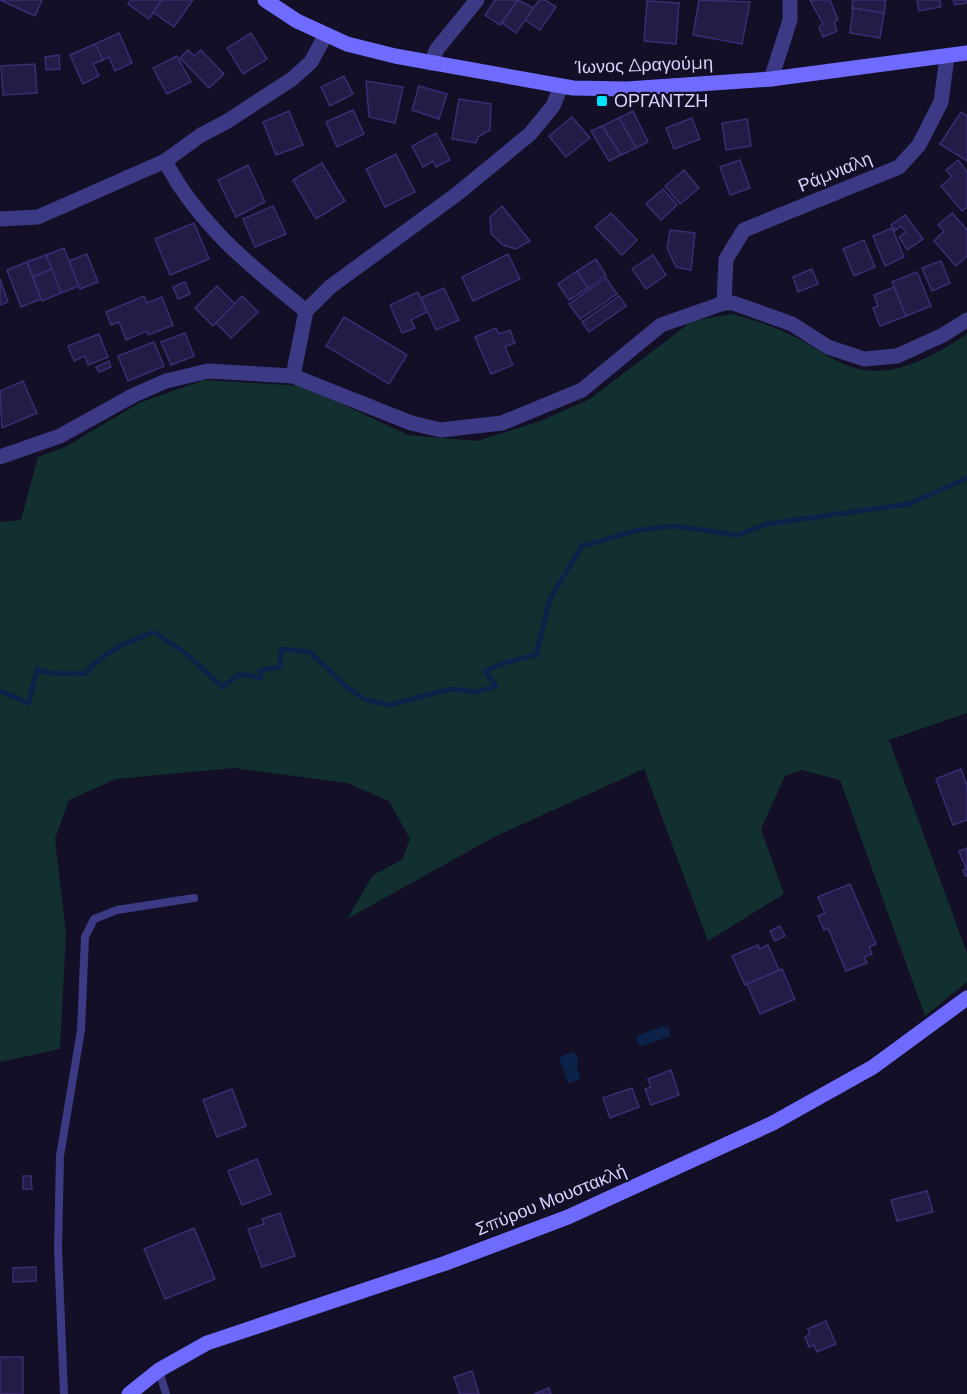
<svg xmlns="http://www.w3.org/2000/svg" width="967" height="1394" font-family="Montserrat,sans-serif">
<rect width="100%" height="100%" fill="#130f26"/>
<!-- green -->
<path fill="#12302f" d="M 732,314 C 755,320 776,327 797,338 C 818,349 836,364 859,369 C 896,378 938,354 967,334 L 967,713 L 889,740 L 967,953 L 967,982 L 925,1016 L 840,780 L 801,770 L 785,776 L 761,829 L 784,894 L 708,941 L 644,769 L 494,837 L 347,919 L 373,875 L 402,860 L 410,839 L 389,801 L 347,783 L 234,768 L 116,779 L 69,800 L 55,839 L 66,933 L 60,1049 L 0,1062 L 0,522 L 21,520 L 38,457 L 67,446 L 139,403 L 204,380 L 304,386 L 408,435 L 477,441 L 538,422 L 590,399 L 692,321 Z"/>
<!-- water -->
<g fill="#0c2248">
<polygon points="663,1026 669,1028 670,1036 640,1047 636,1036"/>
<polygon points="573,1052 578,1057 577,1068 581,1079 568,1084 559,1057"/>
</g>
<g fill="none" stroke-linecap="round" stroke-linejoin="round">
<!-- stream -->
<path stroke="#0c2248" stroke-width="5" d="M 0,691 L 29,703 L 37,669 C 53,677 68,671 85,674 C 103,651 128,642 154,632 L 189,656 L 222,687 L 240,674 L 261,678 L 260,670 L 280,667 L 281,649 L 310,652 L 345,686 L 366,700 L 390,705 L 450,689 L 477,692 L 496,686 L 485,671 L 503,663 L 536,655 L 550,599 L 582,546 L 638,530 L 675,526 L 737,535 L 767,524 L 909,504 L 967,478"/>
</g>
<!-- building -->
<g fill="#241b47" stroke="#3b2d73" stroke-width="1.5">
<polygon points="0,0 42,0 35,16"/>
<polygon points="131,0 162,0 149,19 128,4"/>
<polygon points="162,0 193,0 174,27 153,12"/>
<polygon points="495,0 518,0 500,25 485,15"/>
<polygon points="518,0 534,8 516,33 502,23"/>
<polygon points="539,0 545,0 556,7 540,30 525,20"/>
<polygon points="699,0 750,2 742,44 693,35"/>
<polygon points="810,0 830,0 838,20 834,22 837,31 823,37 819,27 823,24"/>
<polygon points="853,0 886,0 884,13 852,8"/>
<polygon points="917,0 940,0 941,7 919,11"/>
<polygon points="953,0 967,0 967,3 955,5"/>
<polygon points="647,1 679,3 676,44 644,41"/>
<polygon points="853,8 884,13 880,38 850,33"/>
<polygon points="119,33 132,63 115,71 109,57 103,60 95,44"/>
<polygon points="251,33 267,59 243,74 227,48"/>
<polygon points="95,44 103,60 93,64 99,76 83,84 70,55"/>
<polygon points="188,50 194,56 201,50 224,74 209,88 180,58"/>
<polygon points="59,55 60,69 46,70 45,57"/>
<polygon points="177,56 191,82 167,94 153,68"/>
<polygon points="35,64 37,93 3,95 1,66"/>
<polygon points="344,76 353,94 330,106 321,87"/>
<polygon points="366,81 403,87 395,123 369,117"/>
<polygon points="419,86 447,94 439,119 412,110"/>
<polygon points="459,99 491,104 490,130 478,137 476,143 452,139"/>
<polygon points="353,110 364,134 337,147 326,122"/>
<polygon points="289,111 303,145 276,155 263,122"/>
<polygon points="633,111 648,142 636,148 619,118"/>
<polygon points="961,112 967,116 967,161 940,144"/>
<polygon points="572,117 590,138 566,157 549,136"/>
<polygon points="619,118 636,148 621,155 602,126"/>
<polygon points="692,118 700,139 674,149 666,128"/>
<polygon points="747,119 751,146 726,150 722,123"/>
<polygon points="602,126 621,155 609,161 591,131"/>
<polygon points="436,133 450,160 436,167 433,161 423,167 412,146"/>
<polygon points="396,154 415,192 385,207 366,169"/>
<polygon points="740,160 750,188 730,195 720,167"/>
<polygon points="958,160 967,172 967,207 962,211 941,186 952,177 946,170"/>
<polygon points="322,163 345,201 316,219 293,180"/>
<polygon points="248,165 265,202 236,217 218,180"/>
<polygon points="684,170 699,188 680,204 665,186"/>
<polygon points="663,189 677,205 661,220 646,204"/>
<polygon points="273,206 286,234 255,247 243,219"/>
<polygon points="502,206 530,241 516,249 503,245 491,234 490,217"/>
<polygon points="611,213 637,240 622,255 595,227"/>
<polygon points="952,213 967,230 967,256 956,266 934,241 944,231 938,225"/>
<polygon points="905,215 923,239 907,250 899,237 906,232 901,226 895,231 891,225"/>
<polygon points="194,223 209,259 170,275 155,239"/>
<polygon points="892,228 904,257 885,266 873,236"/>
<polygon points="670,230 695,233 691,270 676,267 667,248"/>
<polygon points="864,240 875,267 854,276 843,249"/>
<polygon points="64,248 79,286 61,293 46,255"/>
<polygon points="87,254 98,282 80,289 69,261"/>
<polygon points="508,254 520,279 473,301 462,277"/>
<polygon points="46,255 52,269 33,277 27,262"/>
<polygon points="653,255 666,275 646,289 632,269"/>
<polygon points="596,259 606,275 588,288 577,271"/>
<polygon points="941,261 950,283 932,291 922,268"/>
<polygon points="27,262 41,299 21,307 7,270"/>
<polygon points="52,269 61,293 42,301 33,277"/>
<polygon points="812,269 818,284 798,292 793,277"/>
<polygon points="577,271 588,288 569,300 558,284"/>
<polygon points="917,272 931,306 906,316 892,282"/>
<polygon points="606,278 617,294 580,319 569,304"/>
<polygon points="0,279 8,302 0,305"/>
<polygon points="185,282 190,294 178,299 173,287"/>
<polygon points="217,286 235,304 213,326 195,308"/>
<polygon points="894,287 906,316 880,326 873,308 878,306 874,295"/>
<polygon points="444,288 459,320 436,330 421,298"/>
<polygon points="418,292 427,312 411,320 415,328 402,333 390,305"/>
<polygon points="144,296 147,303 162,297 173,325 148,335 147,331 126,340 119,322 111,325 106,312"/>
<polygon points="242,296 258,312 231,338 216,323"/>
<polygon points="619,296 626,306 589,332 582,322"/>
<polygon points="344,317 407,355 389,384 326,346"/>
<polygon points="496,328 499,334 510,330 515,343 505,347 513,365 491,374 475,337"/>
<polygon points="185,333 194,356 171,365 161,342"/>
<polygon points="99,334 108,357 88,365 85,356 74,361 68,346"/>
<polygon points="154,342 164,366 128,381 118,356"/>
<polygon points="109,361 111,367 99,372 96,367"/>
<polygon points="23,381 37,413 2,428 0,391"/>
<polygon points="961,769 967,786 967,820 953,825 936,779"/>
<polygon points="967,848 967,876 965,876 963,870 966,869 959,851"/>
<polygon points="850,884 876,944 869,947 872,954 864,957 867,963 846,971 828,928 824,930 818,916 825,913 818,897"/>
<polygon points="780,926 785,936 775,941 770,931"/>
<polygon points="758,945 759,949 768,945 779,970 745,985 732,956"/>
<polygon points="782,969 795,999 760,1014 747,984"/>
<polygon points="671,1070 679,1095 651,1105 645,1089 651,1087 648,1079"/>
<polygon points="632,1088 639,1107 610,1118 603,1098"/>
<polygon points="232,1089 246,1126 217,1137 203,1100"/>
<polygon points="257,1159 271,1194 242,1205 228,1171"/>
<polygon points="23,1176 31,1176 32,1189 23,1189"/>
<polygon points="927,1191 933,1212 897,1221 891,1200"/>
<polygon points="280,1213 295,1256 262,1267 248,1229 264,1224 262,1219"/>
<polygon points="194,1228 215,1279 165,1299 144,1249"/>
<polygon points="36,1267 36,1281 13,1282 13,1268"/>
<polygon points="826,1321 836,1344 817,1352 814,1345 809,1347 805,1337 810,1334 808,1329"/>
<rect x="0" y="1357" width="23" height="37"/>
<polygon points="472,1371 479,1394 460,1394 454,1377"/>
<polygon points="549,1388 551,1394 534,1394"/>
</g>
<g fill="none" stroke-linecap="round" stroke-linejoin="round">
<!-- lane -->
<g stroke="#3d3a85" stroke-width="8">
<polyline points="159,1370 166,1394"/>
<polyline points="64,1394 58,1249 60,1156 81,1030 85,937 94,919 117,910 194,898"/>
</g>
<!-- street -->
<g stroke="#3d3a85" stroke-width="15">
<polyline points="431,63 437,49 477,0"/>
<polyline points="771,79 790,20 790,0"/>
<path d="M 165,161 C 198,224 251,267 306,311"/>
<polyline points="0,219 38,217 165,161 201,135 226,122 292,79 311,62 325,36"/>
<polyline points="724,303 726,259 744,230 899,167 919,145 941,102 947,57"/>
<polyline points="293,376 306,311 330,287 457,194 530,134 553,106 561,86"/>
<polyline points="0,457 60,436 134,395 166,381 208,371 293,376 411,423 441,430 502,423 582,390 661,325 724,303 733,303 792,324 828,347 864,359 897,356 943,335 967,320"/>
</g>
<!-- secondary -->
<g stroke="#6f6bff" stroke-width="15">
<polyline points="265,0 297,21 347,44 395,56 573,88 627,89 771,79 967,53"/>
<polyline points="129,1394 159,1370 207,1343 446,1263 568,1217 773,1123 873,1067 967,998"/>
</g>
</g>
<!-- markers -->
<rect fill="#00e5ff" stroke="#130f26" stroke-width="2" x="596" y="95" width="12" height="12" rx="3"/>
<g text-anchor="middle" dominant-baseline="central" stroke-width="4.5" stroke-linejoin="round" paint-order="stroke">
<!-- street labels -->
<g font-size="18" fill="#d9d4ff" stroke="#130f26">
<text transform="translate(644 65) rotate(-2)">Ίωνος Δραγούμη</text>
<text transform="translate(835 172) rotate(-22)">Ράμνιαλη</text>
<text transform="translate(551 1200) rotate(-22)">Σπύρου Μουστακλή</text>
</g>
<!-- poi labels -->
<g font-size="18" fill="#d9d4ff" stroke="#130f26" text-anchor="start">
<text x="614" y="101">ΟΡΓΑΝΤΖΗ</text>
</g>
</g>
</svg>
